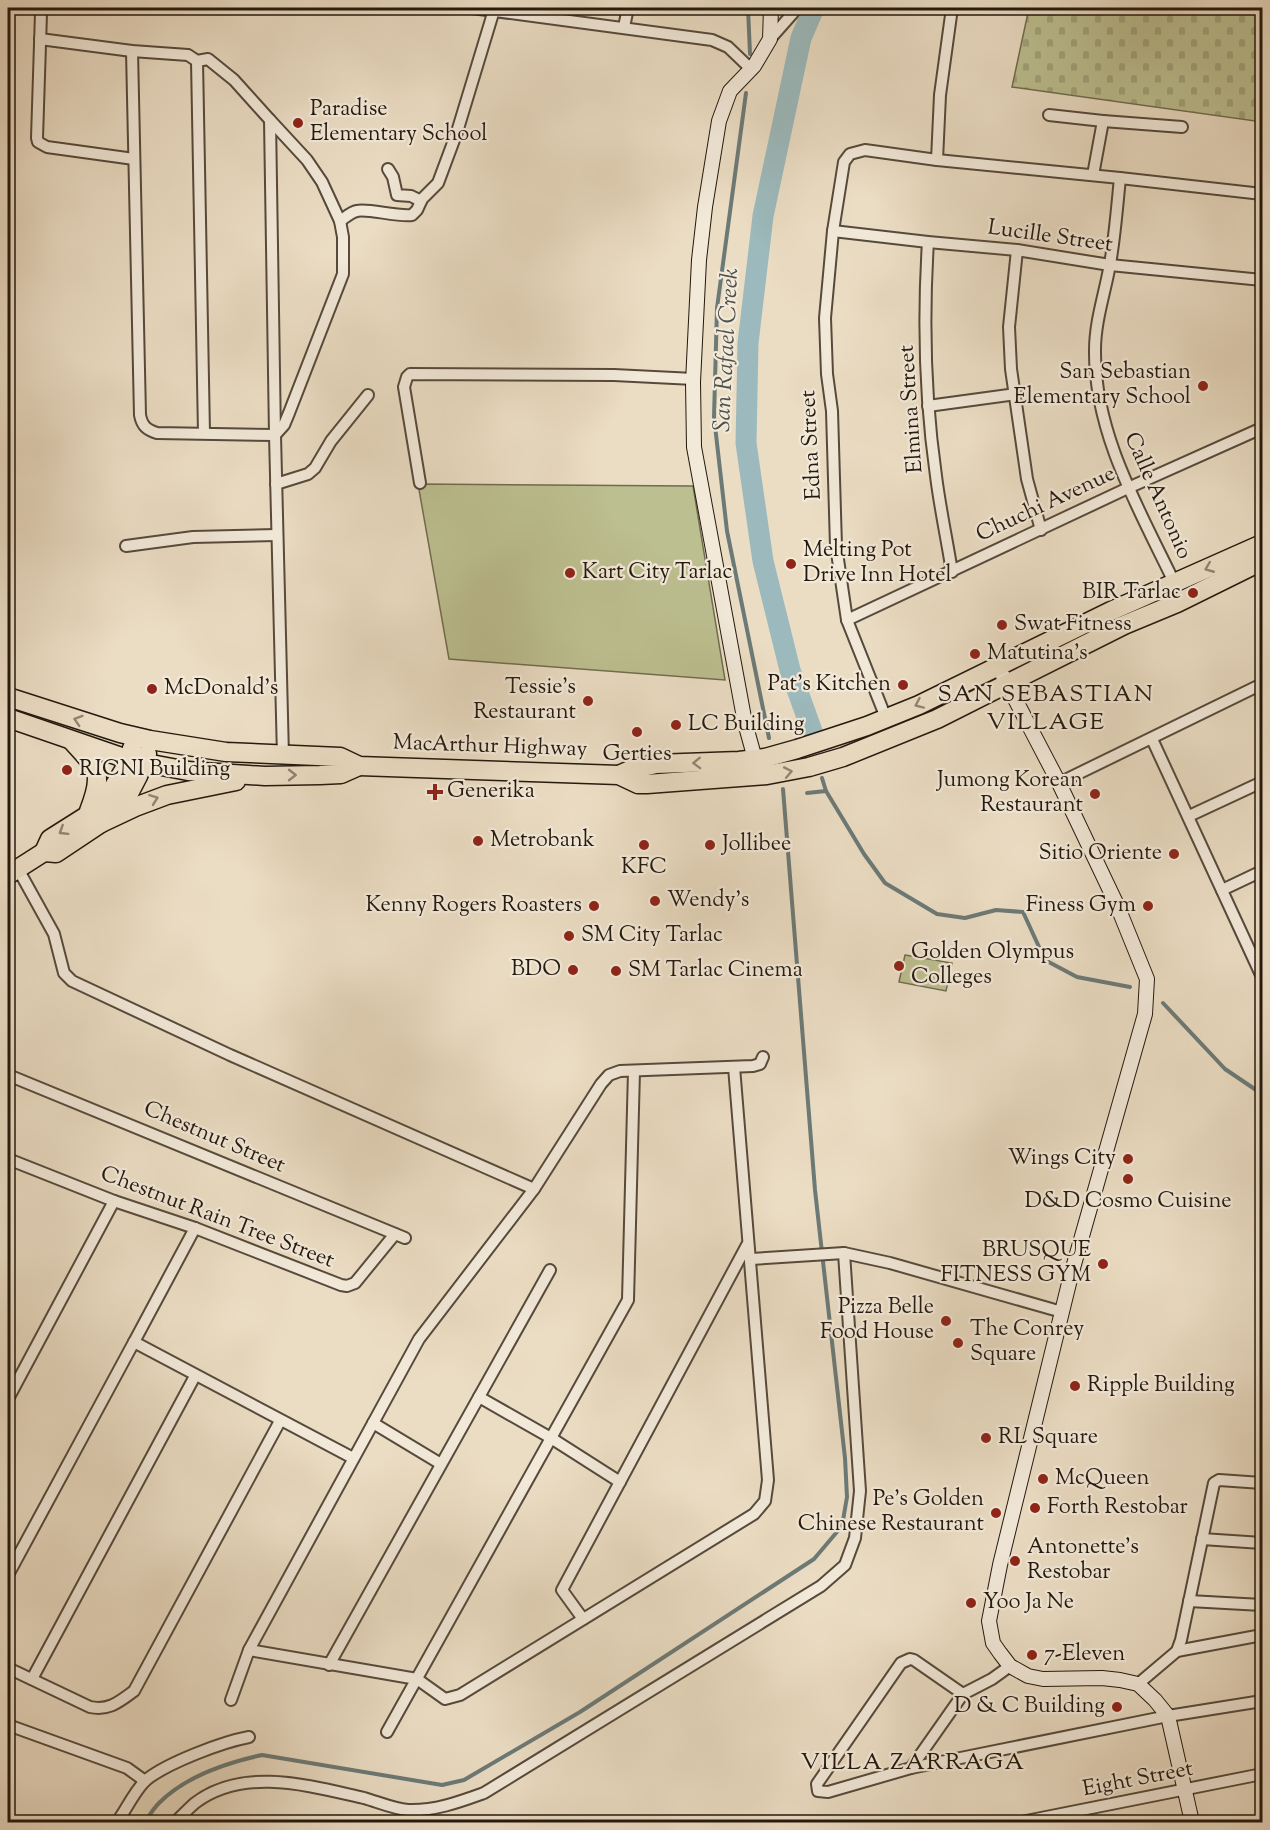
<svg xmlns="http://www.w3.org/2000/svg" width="1270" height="1830" font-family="'Sorts Mill Goudy',serif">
<defs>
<pattern id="cemetery-stones" width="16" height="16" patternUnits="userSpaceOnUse" patternTransform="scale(1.5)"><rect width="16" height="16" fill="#bcbf90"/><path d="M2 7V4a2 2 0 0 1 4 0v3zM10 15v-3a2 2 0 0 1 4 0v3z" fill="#a1a47b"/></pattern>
</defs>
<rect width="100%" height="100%" fill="#ebddc4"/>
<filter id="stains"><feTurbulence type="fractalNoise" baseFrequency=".00333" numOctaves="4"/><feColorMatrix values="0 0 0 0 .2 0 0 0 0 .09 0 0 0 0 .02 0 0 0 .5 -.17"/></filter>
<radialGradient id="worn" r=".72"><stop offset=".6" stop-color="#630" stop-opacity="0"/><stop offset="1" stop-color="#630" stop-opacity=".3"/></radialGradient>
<!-- cemetery -->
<polygon fill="url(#cemetery-stones)" stroke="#706c4f" stroke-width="1.5" points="1029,8 1262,8 1262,122 1012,87"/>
<!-- pitch -->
<g fill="#bcbf90" stroke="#706c4f" stroke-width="1.5">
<polygon points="418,484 693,486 725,680 449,659"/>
<polygon points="905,955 952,963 946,991 899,982"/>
</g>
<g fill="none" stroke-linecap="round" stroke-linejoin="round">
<!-- stream -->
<g stroke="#6c7a77" stroke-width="4">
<polyline points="748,8 750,54"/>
<polyline points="746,93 717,308 714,417 727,531 769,738"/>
<polyline points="822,778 826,791 864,854 885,883 937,914 965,918 996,910 1023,912 1045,960 1077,977 1130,987"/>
<polyline points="807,793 826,791"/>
<polyline points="1163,1003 1225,1069 1262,1094"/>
<path d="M 145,1822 C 149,1816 153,1809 159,1803 C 186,1776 225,1763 262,1755 L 442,1785 L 464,1780 L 580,1712 L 814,1559 L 842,1526 L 847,1497 L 845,1458 L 815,1190 L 783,789"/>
</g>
<!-- river -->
<polyline stroke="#9cbabd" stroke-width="21" points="812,731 790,670 763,561 746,443 748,343 763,216 801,38 814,8"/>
<defs>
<g id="street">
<polyline points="472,8 712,40 728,47 751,69"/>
<polyline points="41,13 37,138 38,142 47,147 134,159"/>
<polyline points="624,27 628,8"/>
<polyline points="40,39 132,51 188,55 197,61 208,59 234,80 270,120 275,435 283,756"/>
<polyline points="770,39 793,13 796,8"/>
<path d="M 132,51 L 140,415 C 142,426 147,430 157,433 L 275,435 L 284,425 L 289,413 L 343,274 L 343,237 L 340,221 L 322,182 L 307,160 L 270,120"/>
<polyline points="197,61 204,433"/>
<polyline points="1049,115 1103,121 1093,175"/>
<polyline points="1103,121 1182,127"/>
<polyline points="937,160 940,95 952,8"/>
<polyline points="388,169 393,177 397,195 411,196 421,201"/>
<path d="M 1120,178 C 1117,207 1115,236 1110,264 C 1105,293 1095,321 1095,350 C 1094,433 1139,509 1174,582"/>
<path d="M 340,221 C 346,217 351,212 357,211 C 367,208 397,217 412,215 L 417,210 L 422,199 L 438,183 L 457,132 L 494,10"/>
<polyline points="833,231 928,242 1017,250 1110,265 1262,280"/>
<path d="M 928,242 C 923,320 925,399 936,476 C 940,508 947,540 952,572"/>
<polyline points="1017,250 1009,327 1011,369 1027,479 1041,530"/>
<polyline points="928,406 1016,394"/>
<polyline points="420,483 404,387 407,377 410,374 614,375 694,379"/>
<polyline points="276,484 308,474 315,468 331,441 368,395"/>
<polyline points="126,546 193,537 277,535"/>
<polyline points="847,620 1128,488 1262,428"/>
<polyline points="886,718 847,620 836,546 832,411 827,374 825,318 833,231 844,162 850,154 865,150 937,160 1120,178 1262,194"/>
<polyline points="1152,739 1262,977"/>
<polyline points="1059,783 1262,684"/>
<polyline points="1189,816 1262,782"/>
<polyline points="18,869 54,934 64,973 72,981 230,1055 534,1189 601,1084 609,1075 620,1071 753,1066 760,1064 763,1057"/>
<polyline points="1222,890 1262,871"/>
<polyline points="8,1075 405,1238"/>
<polyline points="8,1159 114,1201 195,1228 341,1285 347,1286 355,1283 395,1234"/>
<polyline points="534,1189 419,1339 249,1650 417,1679 445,1699 460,1695 754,1514 765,1501 768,1480 734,1067"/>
<polyline points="195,1228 134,1342 353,1458"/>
<polyline points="751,1259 844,1253 890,1263 1062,1312"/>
<polyline points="479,1397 551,1438 620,1482"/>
<polyline points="8,1399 114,1201"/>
<polyline points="373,1423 441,1464"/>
<polyline points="1202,1539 1262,1543"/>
<polyline points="8,1575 134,1342"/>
<polyline points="1189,1601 1262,1605"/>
<polyline points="583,1619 562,1590 747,1245"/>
<polyline points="1177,1651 1262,1635"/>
<polyline points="329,1665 550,1270"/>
<path d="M 8,1668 L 90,1707 C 109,1711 119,1702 134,1691 L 280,1421"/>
<polyline points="32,1679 195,1376"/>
<polyline points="1138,1684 1177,1651 1181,1640 1214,1483 1219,1480 1262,1483"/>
<polyline points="963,1694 914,1660 910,1659 901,1663 817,1784 818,1791 828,1792 911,1768 1168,1716 1262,1701"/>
<polyline points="231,1700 249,1650"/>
<polyline points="8,1725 127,1768 145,1781"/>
<polyline points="387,1732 628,1300 634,1071"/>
<polyline points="911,1768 963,1694 992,1679 1010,1666"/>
<path d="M 117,1822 C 126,1810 135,1790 146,1780 C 167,1763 222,1742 249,1737"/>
<path d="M 175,1822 C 182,1816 188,1809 195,1803 C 244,1766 310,1786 364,1798 C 378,1802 394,1809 408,1810 C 435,1811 459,1802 484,1793 L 821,1586 L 845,1565 L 855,1538 L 860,1491 L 844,1253"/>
<polyline points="1021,1822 1262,1774"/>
</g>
<g id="secondary">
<polyline points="1003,676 1059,783 1117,905 1147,979 1145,1014 1071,1275 1000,1565 989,1621 993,1643 1000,1653 1010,1666 1028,1676 1043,1679 1102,1678 1120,1680 1138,1684 1155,1700 1168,1716 1192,1822"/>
<polyline points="755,759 745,723 694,447 693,382 699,260 705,207 719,121 730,91 754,66 770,39 771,8"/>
</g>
<g id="highway">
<polyline points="8,697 120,733 150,740 226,752 340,757 359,766 619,775 638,784 647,784 767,775 809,767 843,757 937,719 1124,625 1177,603 1262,561"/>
<polyline points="8,718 130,760 188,771 265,776 320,775 341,774 359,766"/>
<path d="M 72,741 C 98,770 104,772 89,811"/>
<polyline points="619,775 630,770 656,764 739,761 765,758 797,749 867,726 919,705 1111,611 1262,544"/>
<polyline points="101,823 135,807 167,795 236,781"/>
<polyline points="44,852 56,853 101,823 125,801 138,776 147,754"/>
<polyline points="8,875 44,852 50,839 88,815 107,798 130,760 132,748"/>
</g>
</defs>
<!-- street casing -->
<use href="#street" stroke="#564a3c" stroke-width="14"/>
<!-- secondary casing -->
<use href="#secondary" stroke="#24190e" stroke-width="16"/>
<!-- highway casing -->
<use href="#highway" stroke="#24190e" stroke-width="21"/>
<!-- street -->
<use href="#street" stroke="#f2e9d9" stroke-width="10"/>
<!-- secondary -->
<use href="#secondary" stroke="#f2e9d9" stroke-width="14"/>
<!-- highway -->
<use href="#highway" stroke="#ebddc4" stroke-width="18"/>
</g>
<!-- one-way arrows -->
<defs><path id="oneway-chevron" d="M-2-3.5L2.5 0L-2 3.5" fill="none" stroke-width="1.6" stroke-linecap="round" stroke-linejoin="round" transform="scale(1.5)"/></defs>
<g stroke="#918572">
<use href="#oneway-chevron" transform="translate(1209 568) rotate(158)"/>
<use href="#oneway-chevron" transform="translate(919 704) rotate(156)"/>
<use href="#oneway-chevron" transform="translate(78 720) rotate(-162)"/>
<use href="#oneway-chevron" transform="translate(697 763) rotate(178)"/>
<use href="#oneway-chevron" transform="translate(788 772) rotate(-11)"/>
<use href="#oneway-chevron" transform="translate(292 775)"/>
<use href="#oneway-chevron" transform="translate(154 799) rotate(-20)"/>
<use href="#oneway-chevron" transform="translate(63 831) rotate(148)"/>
</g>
<!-- markers -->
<g fill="#8f2418" stroke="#f2e9d9" stroke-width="2">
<circle cx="298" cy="123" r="6"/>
<circle cx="1203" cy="386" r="6"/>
<circle cx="791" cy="564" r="6"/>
<circle cx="570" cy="573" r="6"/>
<circle cx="1193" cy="593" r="6"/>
<circle cx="1002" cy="625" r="6"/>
<circle cx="975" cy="654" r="6"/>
<circle cx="903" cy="685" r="6"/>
<circle cx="152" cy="689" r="6"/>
<circle cx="588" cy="701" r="6"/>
<circle cx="676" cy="725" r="6"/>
<circle cx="637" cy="732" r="6"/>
<circle cx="67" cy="770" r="6"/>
<path d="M432 783h6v6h6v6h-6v6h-6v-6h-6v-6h6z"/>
<circle cx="1095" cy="794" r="6"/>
<circle cx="478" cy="841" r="6"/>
<circle cx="644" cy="845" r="6"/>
<circle cx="710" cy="845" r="6"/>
<circle cx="1174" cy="854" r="6"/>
<circle cx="655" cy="901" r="6"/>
<circle cx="594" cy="906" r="6"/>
<circle cx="1148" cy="906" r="6"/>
<circle cx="569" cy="936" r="6"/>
<circle cx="899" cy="966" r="6"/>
<circle cx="573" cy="970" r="6"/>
<circle cx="616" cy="971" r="6"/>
<circle cx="1128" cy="1159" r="6"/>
<circle cx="1128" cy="1179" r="6"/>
<circle cx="1103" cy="1264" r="6"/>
<circle cx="946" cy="1321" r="6"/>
<circle cx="958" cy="1343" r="6"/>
<circle cx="1075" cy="1386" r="6"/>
<circle cx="986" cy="1438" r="6"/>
<circle cx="1043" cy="1479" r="6"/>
<circle cx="1035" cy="1508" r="6"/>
<circle cx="996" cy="1513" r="6"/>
<circle cx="1015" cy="1561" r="6"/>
<circle cx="971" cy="1603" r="6"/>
<circle cx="1032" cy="1655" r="6"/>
<circle cx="1117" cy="1707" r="6"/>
</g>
<g text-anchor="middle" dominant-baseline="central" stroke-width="4.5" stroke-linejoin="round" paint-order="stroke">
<!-- poi labels -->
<g font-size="22" fill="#24190e" stroke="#f2e9d9" text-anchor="start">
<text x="310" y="110">Paradise<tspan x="310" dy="25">Elementary School</tspan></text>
<text x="1191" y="373" text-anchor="end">San Sebastian<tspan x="1191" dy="25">Elementary School</tspan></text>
<text x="803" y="551">Melting Pot<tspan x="803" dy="25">Drive Inn Hotel</tspan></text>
<text x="582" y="573">Kart City Tarlac</text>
<text x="1181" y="593" text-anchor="end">BIR Tarlac</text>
<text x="1014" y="625">Swat Fitness</text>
<text x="987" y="654">Matutina's</text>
<text x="891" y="685" text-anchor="end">Pat's Kitchen</text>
<text x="576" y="688" text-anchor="end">Tessie's<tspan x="576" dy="25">Restaurant</tspan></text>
<text x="164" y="689">McDonald's</text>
<text x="688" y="725">LC Building</text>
<text x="637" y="755" text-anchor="middle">Gerties</text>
<text x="79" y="770">RICNI Building</text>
<text x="1083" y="781" text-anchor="end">Jumong Korean<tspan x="1083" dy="25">Restaurant</tspan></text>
<text x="447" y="792">Generika</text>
<text x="490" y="841">Metrobank</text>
<text x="722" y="845">Jollibee</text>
<text x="1162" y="854" text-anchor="end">Sitio Oriente</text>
<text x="644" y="868" text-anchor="middle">KFC</text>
<text x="667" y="901">Wendy's</text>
<text x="582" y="906" text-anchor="end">Kenny Rogers Roasters</text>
<text x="1136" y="906" text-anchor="end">Finess Gym</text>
<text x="581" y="936">SM City Tarlac</text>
<text x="911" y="953">Golden Olympus<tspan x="911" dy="25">Colleges</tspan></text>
<text x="561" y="970" text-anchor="end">BDO</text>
<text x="628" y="971">SM Tarlac Cinema</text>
<text x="1116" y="1159" text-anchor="end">Wings City</text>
<text x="1128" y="1202" text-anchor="middle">D&amp;D Cosmo Cuisine</text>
<text x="1091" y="1251" text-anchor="end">BRUSQUE<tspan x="1091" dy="25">FITNESS GYM</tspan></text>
<text x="934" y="1308" text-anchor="end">Pizza Belle<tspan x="934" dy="25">Food House</tspan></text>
<text x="970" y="1330">The Conrey<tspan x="970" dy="25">Square</tspan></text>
<text x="1087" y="1386">Ripple Building</text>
<text x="998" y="1438">RL Square</text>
<text x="1055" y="1479">McQueen</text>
<text x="984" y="1500" text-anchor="end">Pe's Golden<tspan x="984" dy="25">Chinese Restaurant</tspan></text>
<text x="1047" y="1508">Forth Restobar</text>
<text x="1027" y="1548">Antonette's<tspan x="1027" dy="25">Restobar</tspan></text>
<text x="983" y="1603">Yoo Ja Ne</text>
<text x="1044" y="1655">7-Eleven</text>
<text x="1105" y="1707" text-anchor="end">D &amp; C Building</text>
</g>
<!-- street labels -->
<g font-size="22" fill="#24190e" stroke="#f2e9d9">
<text transform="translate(1050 237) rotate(8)">Lucille Street</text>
<text transform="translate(912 409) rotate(-94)">Elmina Street</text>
<text transform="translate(812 445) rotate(-93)">Edna Street</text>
<text transform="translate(1157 496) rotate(66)">Calle Antonio</text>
<text transform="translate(1046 505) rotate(-25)">Chuchi Avenue</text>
<text transform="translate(490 747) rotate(2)">MacArthur Highway</text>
<text transform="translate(214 1138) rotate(23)">Chestnut Street</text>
<text transform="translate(217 1218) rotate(21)">Chestnut Rain Tree Street</text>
<text transform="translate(1138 1780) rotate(-11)">Eight Street</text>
</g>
<!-- water labels -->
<g font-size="24" font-style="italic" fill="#4e514b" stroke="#f2e9d9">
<text transform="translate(727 350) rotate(-87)">San Rafael Creek</text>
</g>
<!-- neighbourhood labels -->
<g font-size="24" letter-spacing="1.5" fill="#24190e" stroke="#f2e9d9">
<text x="1046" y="695">SAN SEBASTIAN<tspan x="1046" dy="28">VILLAGE</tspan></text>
<text x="913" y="1763">VILLA ZARRAGA</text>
</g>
</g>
<!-- margin -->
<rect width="1270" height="1830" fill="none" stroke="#ebddc4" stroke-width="30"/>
<rect x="9" y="9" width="1252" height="1812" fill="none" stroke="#24190e" stroke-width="3"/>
<rect x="15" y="15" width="1240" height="1800" fill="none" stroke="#24190e" stroke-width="1.5"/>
<rect width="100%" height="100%" filter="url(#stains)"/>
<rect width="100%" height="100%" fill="url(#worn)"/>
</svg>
